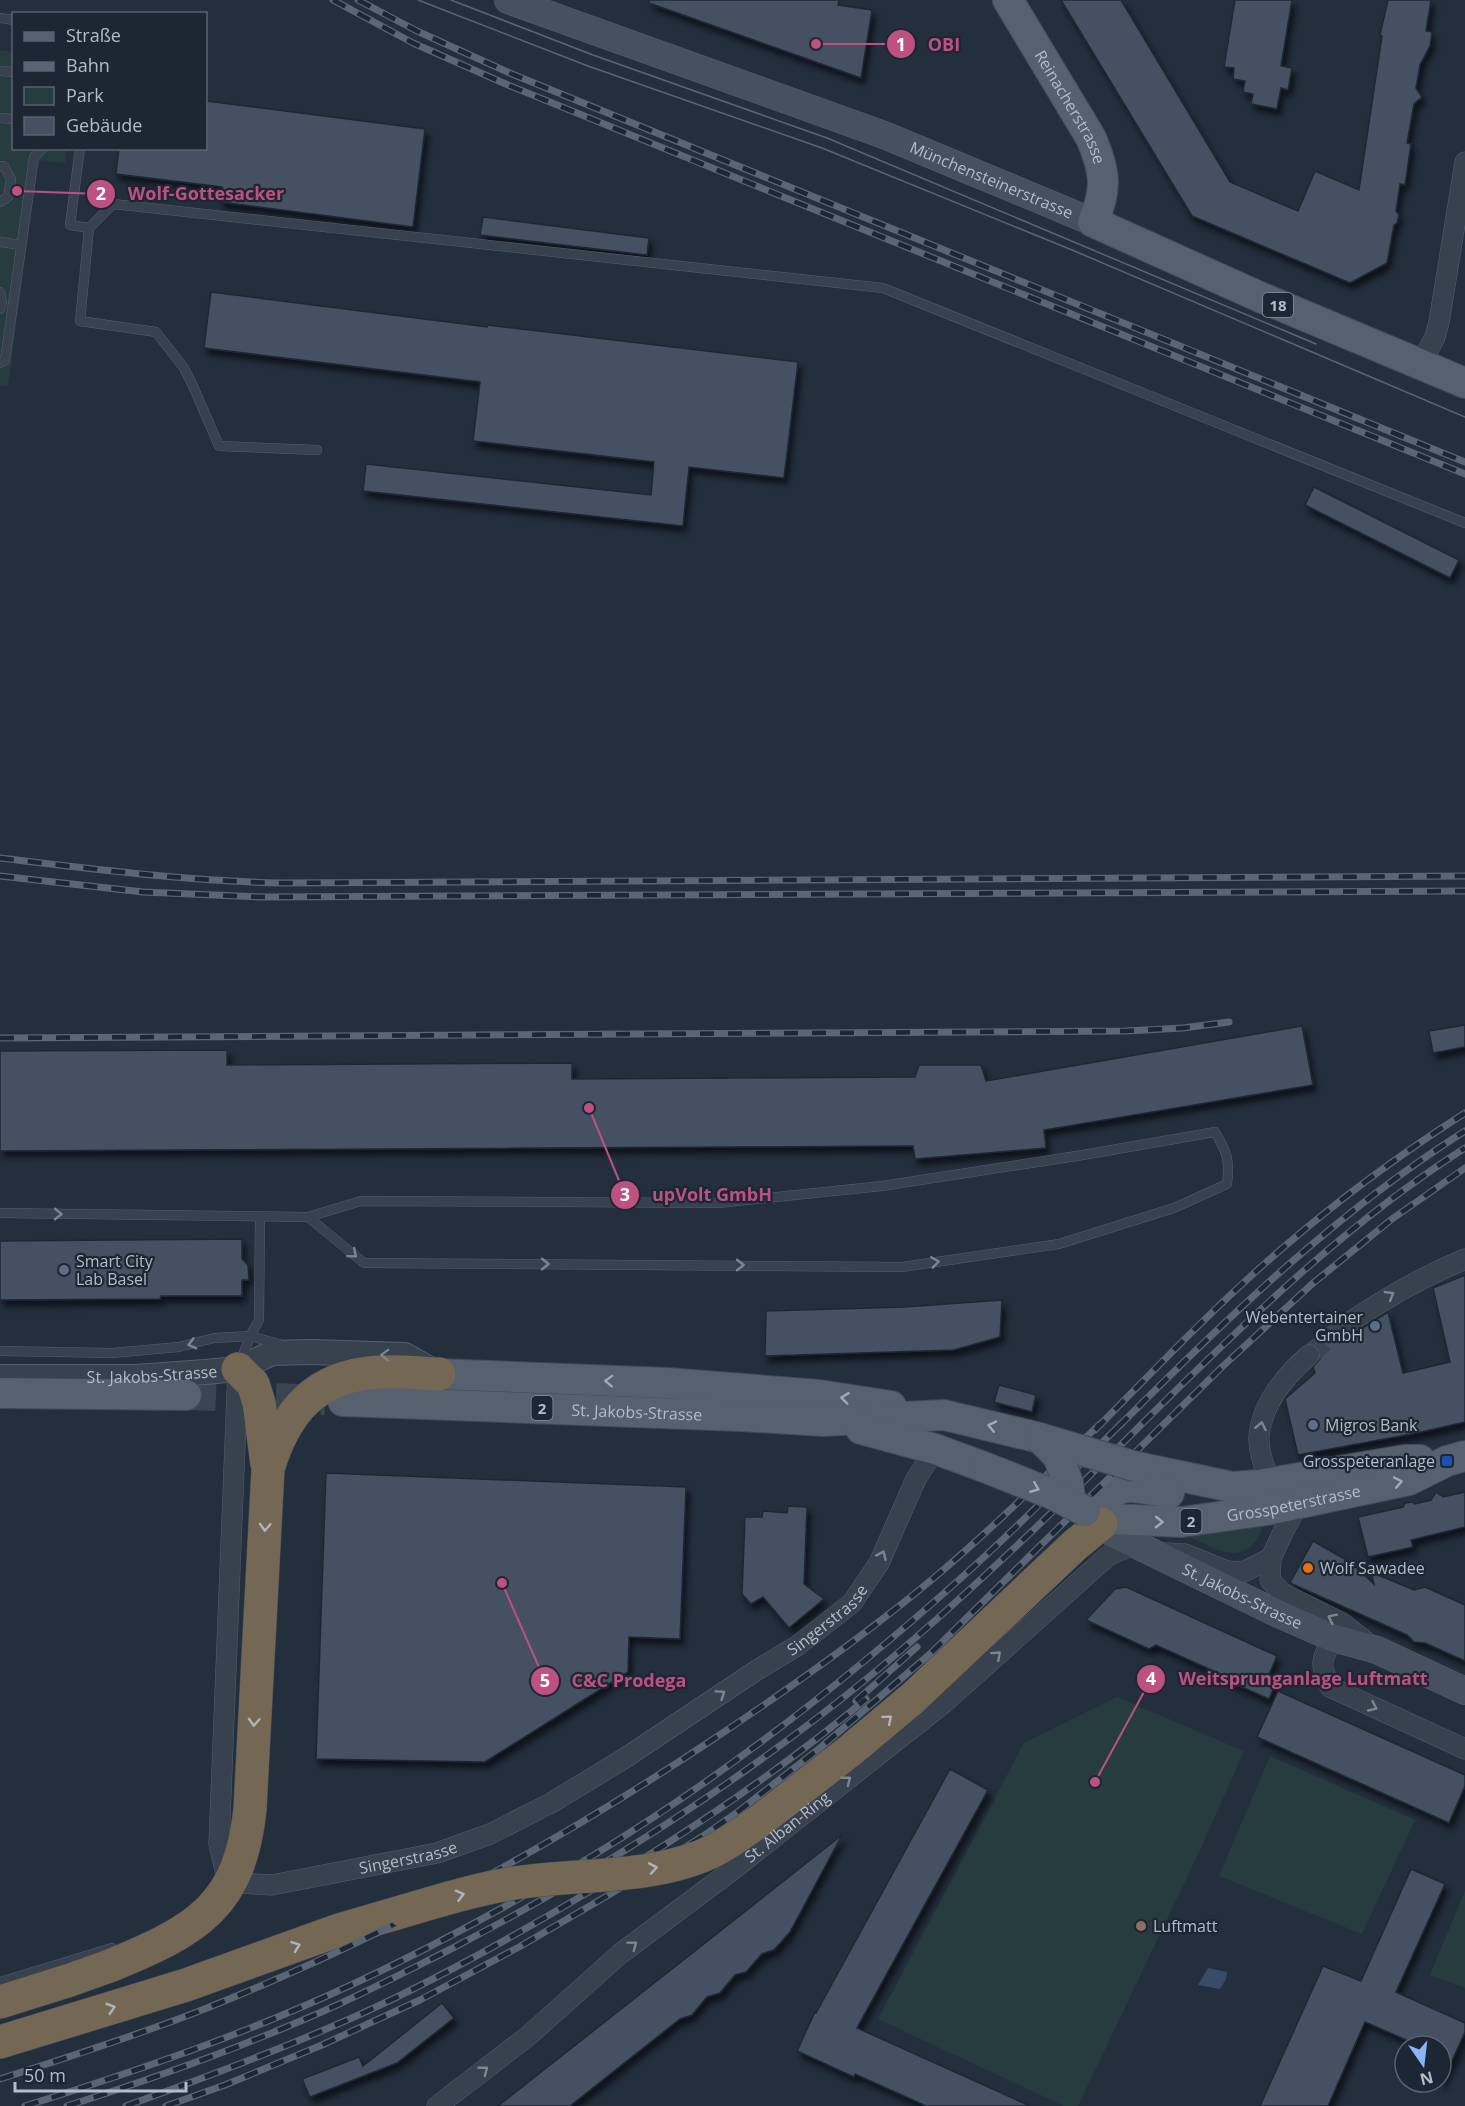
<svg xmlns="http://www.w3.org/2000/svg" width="1465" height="2106" font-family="'Open Sans',sans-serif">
<defs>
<filter id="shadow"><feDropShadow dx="3.5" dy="6" stdDeviation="3" flood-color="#0009"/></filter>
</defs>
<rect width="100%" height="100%" fill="#242f3e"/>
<!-- green -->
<g fill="#263c3f">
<polygon points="0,50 13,52 14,148 66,149 65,163 38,160 8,386 0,385"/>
<path d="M 1264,1518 C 1263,1538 1247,1558 1224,1552 C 1210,1548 1195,1539 1181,1533 Z"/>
<polygon points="1117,1697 1244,1751 1202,1846 1078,2106 1064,2106 878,2019 1024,1743"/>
<polygon points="1270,1756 1415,1820 1362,1934 1219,1876"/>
<polygon points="1465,1891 1465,1988 1430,1975"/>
</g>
<!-- water -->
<polygon fill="#394c67" points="1208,1968 1227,1972 1226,1979 1220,1989 1198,1985"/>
<!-- building -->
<g fill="#455162" stroke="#1f2835" stroke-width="1.5" filter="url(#shadow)">
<polygon points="649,0 839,0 838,5 872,10 861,78 649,3"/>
<polygon points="1061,0 1121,0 1230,182 1298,211 1315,171 1359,190 1382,36 1380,35 1388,0 1431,0 1426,31 1432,32 1430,46 1420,65 1416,88 1422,97 1414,104 1407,143 1411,144 1405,185 1400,184 1396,211 1399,215 1397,223 1394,225 1387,263 1350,283 1192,216"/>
<polygon points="1235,0 1292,0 1281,66 1292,68 1288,90 1281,88 1277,109 1251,104 1253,94 1243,92 1245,81 1233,79 1234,68 1224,67"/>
<polygon points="206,101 425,129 413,227 220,202 222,187 116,174 119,148 206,148"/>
<polygon points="483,217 649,238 647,255 480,235"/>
<polygon points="211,292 487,327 487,325 798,362 784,478 689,467 683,526 363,491 366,464 651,495 654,462 473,441 480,382 204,348"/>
<polygon points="1314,487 1459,560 1450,578 1305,505"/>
<polygon points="1465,1025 1465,1047 1433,1053 1429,1031"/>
<polygon points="1302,1026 1313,1085 1044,1130 1046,1148 915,1159 913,1146 0,1151 0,1051 227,1050 227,1065 572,1063 572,1079 915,1077 919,1065 981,1065 986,1081"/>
<polygon points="242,1239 242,1259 248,1265 249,1280 242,1280 242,1296 161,1296 160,1299 0,1300 0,1241"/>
<polygon points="1465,1275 1465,1422 1417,1433 1298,1455 1285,1399 1315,1373 1313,1367 1320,1359 1321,1353 1317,1347 1309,1343 1331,1334 1336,1339 1347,1338 1388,1312 1403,1373 1450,1362 1433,1288"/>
<polygon points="1002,1300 1000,1337 954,1350 765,1356 766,1311 905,1307"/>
<polygon points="999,1385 1036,1395 1032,1412 994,1402"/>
<polygon points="326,1473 686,1487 680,1639 629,1637 628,1672 485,1762 316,1759"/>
<polygon points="1436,1492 1443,1497 1465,1492 1465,1527 1411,1540 1413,1547 1368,1557 1358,1517 1403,1507 1405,1503 1412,1502 1415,1504 1431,1500"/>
<polygon points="788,1506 807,1507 804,1584 824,1599 789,1628 763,1597 751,1604 742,1594 745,1517 762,1517 763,1511 787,1513"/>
<polygon points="1313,1541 1350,1562 1374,1584 1371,1572 1414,1590 1425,1587 1465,1605 1465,1661 1425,1643 1414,1642 1407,1635 1290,1583"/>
<polygon points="1126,1587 1277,1656 1268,1677 1277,1681 1269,1699 1228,1681 1229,1678 1156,1645 1149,1649 1086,1620 1115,1589"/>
<polygon points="1278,1691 1465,1775 1465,1786 1449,1823 1257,1737"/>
<polygon points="950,1769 988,1790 857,2028 1030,2106 926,2106 855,2074 854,2077 797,2051 815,2012 816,2013"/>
<polygon points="842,1835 790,1932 774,1950 762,1954 746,1972 735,1975 720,1993 707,1997 692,2015 680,2019 570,2106 498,2106"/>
<polygon points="1411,1869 1445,1884 1396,1992 1465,2023 1465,2032 1441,2085 1441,2046 1420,2046 1365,2022 1328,2106 1260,2106 1323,1966 1361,1981"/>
<polygon points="442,2003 454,2018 397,2063 310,2097 302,2079 359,2057 363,2066"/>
</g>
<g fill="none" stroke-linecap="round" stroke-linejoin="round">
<!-- minor-tunnel -->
<polyline stroke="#3a4453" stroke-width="20" stroke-dasharray="20 10" stroke-linecap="butt" points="1309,1355 1341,1328"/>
<!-- primary-tunnel -->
<polyline stroke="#3a4453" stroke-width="30" stroke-dasharray="30 15" stroke-linecap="butt" points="186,1395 325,1400"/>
<defs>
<g id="service">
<polyline points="0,18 14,20"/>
<polyline points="0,71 14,72"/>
<polyline points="0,118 14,119"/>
<polyline points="80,148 70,225 89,228"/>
<polyline points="0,166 4,166 11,179 8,197 0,202"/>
<polyline points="0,242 21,245"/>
<polyline points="0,292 2,303 0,309"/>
<polyline points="0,363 5,360 34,157 43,148"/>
<polyline points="317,450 219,446 193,386 184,368 156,332 80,321 89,228 113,204 883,288 1465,523"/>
<path d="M 0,1213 L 308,1217 L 361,1201 L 718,1203 L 882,1186 L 1083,1155 L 1215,1132 C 1227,1152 1230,1160 1227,1184 L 1174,1208 L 1059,1244 L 902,1267 L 364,1263 L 308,1217"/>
<polyline points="0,1351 112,1353 179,1347 214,1338 250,1336 279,1344"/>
<polyline points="240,1363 250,1336 259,1320 260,1217"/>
<polyline points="0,1982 112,1948"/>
</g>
<g id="minor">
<polyline points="1420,365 1435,337 1439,322 1465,162"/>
<path d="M 1341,1328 C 1384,1299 1418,1279 1465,1259"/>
<path id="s1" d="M 238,1369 L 219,1844 L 225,1870 L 239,1883 L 272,1885 L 437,1853 L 490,1834 L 551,1803 L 625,1758 L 757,1670 L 797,1646 L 852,1603 L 879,1563 L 916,1479 L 935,1449"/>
<path d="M 1275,1494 C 1268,1477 1258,1454 1259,1436 C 1262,1403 1285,1376 1309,1355"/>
<polyline points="1299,1503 1285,1528 1271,1558 1270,1580 1282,1593 1342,1623 1370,1645"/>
<polyline points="1165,1553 1185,1554 1227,1571 1243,1572 1271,1558"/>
<path d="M 1333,1638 C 1321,1661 1319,1663 1330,1687 L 1465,1749"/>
<path id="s2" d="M 437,2106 L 527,2037 L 620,1954 L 735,1868 L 944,1703 L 1108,1556 L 1135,1544"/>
</g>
<g id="tertiary">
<path id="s3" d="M 0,1377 L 136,1377 L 205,1372 L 238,1369 L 272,1353 L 311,1352 L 405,1355 L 433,1371"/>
</g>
<g id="secondary">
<path id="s4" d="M 508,0 L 884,135 L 1093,222"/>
<path id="s5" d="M 1101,1524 L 1112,1533 L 1135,1544 L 1272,1611 L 1333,1638 L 1377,1650 L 1465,1691"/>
</g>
<g id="primary">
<path id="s6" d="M 1008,0 L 1091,138 C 1105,171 1108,188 1093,222 L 1260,297 L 1465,383"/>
<polyline points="439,1374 667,1383 819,1395 891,1406"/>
<polyline points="0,1393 186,1395"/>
<path id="s7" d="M 343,1401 L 740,1416 L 823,1421 L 944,1415 L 1040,1438"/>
<polyline points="861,1429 935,1449 984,1467"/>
<polyline points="1137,1467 1232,1487 1258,1485 1405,1460 1420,1460"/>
<path id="s8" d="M 1085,1511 L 1101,1524 L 1112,1519 L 1182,1522 L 1267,1510 L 1409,1480 L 1447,1461 L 1465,1456"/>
<path d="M 1093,1516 C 1120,1477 1126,1486 1169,1493"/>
</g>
<g id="motorway">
<polyline points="238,1369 253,1384 259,1403 267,1464"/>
<path d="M 268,1469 C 285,1412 315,1376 378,1372 C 398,1371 419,1373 439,1374"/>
<polyline points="761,1820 851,1750 913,1698 1075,1545 1101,1524"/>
<polyline points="0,2002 70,1980 112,1965"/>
<polyline points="0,2042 186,1985 339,1930 404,1911"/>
</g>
</defs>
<!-- service casing -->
<use href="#service" stroke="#565f6c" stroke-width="10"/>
<!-- minor casing -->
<use href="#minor" stroke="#565f6c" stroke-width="21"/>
<!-- tertiary casing -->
<use href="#tertiary" stroke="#565f6c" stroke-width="26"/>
<!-- secondary casing -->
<use href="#secondary" stroke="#565f6c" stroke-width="28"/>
<!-- primary casing -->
<use href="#primary" stroke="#414a57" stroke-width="32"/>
<!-- motorway casing -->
<use href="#motorway" stroke="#434c59" stroke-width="34"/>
<!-- service -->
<use href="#service" stroke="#38414e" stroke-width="9"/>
<!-- minor -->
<use href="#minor" stroke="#38414e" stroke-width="20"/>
<!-- tertiary -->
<use href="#tertiary" stroke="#38414e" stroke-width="24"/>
<!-- secondary -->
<use href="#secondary" stroke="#465061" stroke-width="27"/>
<!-- primary -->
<use href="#primary" stroke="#56606e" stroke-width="30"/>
<!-- motorway -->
<use href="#motorway" stroke="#746855" stroke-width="33"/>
<!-- tram -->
<g stroke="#5a6575" stroke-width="1.5">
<polyline points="418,0 588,66 822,148 1072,250 1465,417"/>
<polyline points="451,0 593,55 827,138 1316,344"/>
</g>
<defs>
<g id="rail">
<polyline points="333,0 413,43 508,85 1465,474"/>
<polyline points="358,0 417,31 512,74 1465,462"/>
<path d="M 0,858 C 93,869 187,881 281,883 L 1465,876"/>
<polyline points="0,876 143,892 260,897 1465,891"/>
<polyline points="0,1038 1126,1031 1183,1028 1229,1022"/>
<path d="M 1118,1427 C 1226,1319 1335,1213 1465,1131"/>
<path d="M 1095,1430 C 1157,1367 1218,1303 1285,1246 C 1342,1197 1402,1153 1465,1113"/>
<polyline points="856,1701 917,1647"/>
<path d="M 0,2079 C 66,2058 132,2037 197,2012 C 380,1940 555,1845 718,1736 C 787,1690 854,1643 918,1591 C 982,1539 1041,1480 1100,1424"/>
<path d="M 25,2106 C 136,2071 246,2034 351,1985 C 433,1947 512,1904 589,1858 C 721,1778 846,1681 961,1578 C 1017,1528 1069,1475 1122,1423"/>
<path d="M 67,2106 C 149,2080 231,2051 310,2017 C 357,1997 403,1973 449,1950 C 632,1855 806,1739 958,1600 C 1029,1536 1096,1470 1163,1403 C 1257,1311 1353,1219 1465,1148"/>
<path d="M 126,2106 C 206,2077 285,2048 363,2013 C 431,1982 498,1945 563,1907 C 669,1845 773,1777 866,1699"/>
<polyline points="166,2106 225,2085 322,2045 420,2000 519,1947 612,1893 703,1836 739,1811 820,1748 930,1654 1222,1367 1312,1284 1392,1219 1465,1168"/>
</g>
</defs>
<!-- rail casing -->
<use href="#rail" stroke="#5a6575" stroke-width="7"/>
<!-- rail -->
<use href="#rail" stroke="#1d2633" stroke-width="4.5" stroke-dasharray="14" stroke-linecap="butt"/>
<defs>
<g id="primary-bridge">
<polyline points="1040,1438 1137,1467"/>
<polyline points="1040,1438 1058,1456 1068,1483 1071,1504"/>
<polyline points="984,1467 1052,1494 1085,1511"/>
</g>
<g id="motorway-bridge">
<path d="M 404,1911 C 441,1900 478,1889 515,1883 C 579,1873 656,1880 715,1850 C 731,1842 746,1830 761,1820"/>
<path d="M 112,1965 C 197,1930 240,1906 250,1809 L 268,1469"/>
</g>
</defs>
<!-- primary-bridge casing -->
<use href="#primary-bridge" stroke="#414a57" stroke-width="32" stroke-linecap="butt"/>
<!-- motorway-bridge casing -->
<use href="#motorway-bridge" stroke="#434c59" stroke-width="34" stroke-linecap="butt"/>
<!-- primary-bridge -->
<use href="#primary-bridge" stroke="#56606e" stroke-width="30"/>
<!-- motorway-bridge -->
<use href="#motorway-bridge" stroke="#746855" stroke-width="33"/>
</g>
<!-- one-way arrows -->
<defs><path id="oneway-chevron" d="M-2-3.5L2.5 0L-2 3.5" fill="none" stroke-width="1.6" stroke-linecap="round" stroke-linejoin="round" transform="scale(1.5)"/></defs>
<g stroke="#7c8592">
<use href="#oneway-chevron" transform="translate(58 1214) rotate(1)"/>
<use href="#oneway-chevron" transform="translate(353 1254) rotate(40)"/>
<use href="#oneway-chevron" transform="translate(935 1262) rotate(-8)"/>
<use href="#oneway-chevron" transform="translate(545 1264)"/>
<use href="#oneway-chevron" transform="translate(740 1265)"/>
<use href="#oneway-chevron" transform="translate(1390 1295) rotate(-30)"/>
<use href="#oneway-chevron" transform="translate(192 1344) rotate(165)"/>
<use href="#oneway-chevron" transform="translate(385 1355) rotate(-178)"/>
<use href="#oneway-chevron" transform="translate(1261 1426) rotate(-78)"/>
<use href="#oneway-chevron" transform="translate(882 1555) rotate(-66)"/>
<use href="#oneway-chevron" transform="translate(1332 1618) rotate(-154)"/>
<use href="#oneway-chevron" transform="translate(997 1655) rotate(-42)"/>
<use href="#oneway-chevron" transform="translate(721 1694) rotate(-34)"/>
<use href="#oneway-chevron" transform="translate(1373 1707) rotate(25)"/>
<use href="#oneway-chevron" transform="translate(847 1780) rotate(-38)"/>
<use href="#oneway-chevron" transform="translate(633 1945) rotate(-37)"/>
<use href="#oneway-chevron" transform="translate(484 2070) rotate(-38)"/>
</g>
<g stroke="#a1aab7">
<use href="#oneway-chevron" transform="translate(609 1381) rotate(-178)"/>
<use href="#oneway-chevron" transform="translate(845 1398) rotate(-173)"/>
<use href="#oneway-chevron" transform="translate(992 1426) rotate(-167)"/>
<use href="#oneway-chevron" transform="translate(1398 1482) rotate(-12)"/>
<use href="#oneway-chevron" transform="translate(1035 1488) rotate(22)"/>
<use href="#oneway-chevron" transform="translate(1159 1522) rotate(1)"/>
</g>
<g stroke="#aeb4bd">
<use href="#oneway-chevron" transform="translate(265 1527) rotate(93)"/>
<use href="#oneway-chevron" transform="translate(888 1719) rotate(-40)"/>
<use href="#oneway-chevron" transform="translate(254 1722) rotate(93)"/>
<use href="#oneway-chevron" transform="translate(653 1868) rotate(-10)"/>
<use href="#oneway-chevron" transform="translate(460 1895) rotate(-14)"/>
<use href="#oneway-chevron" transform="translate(296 1946) rotate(-20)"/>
<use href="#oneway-chevron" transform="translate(111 2008) rotate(-17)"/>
</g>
<!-- markers -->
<g fill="#5c6f8a" stroke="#1d2633" stroke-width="2">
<circle cx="64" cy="1270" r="6"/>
<circle cx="1375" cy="1326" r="6"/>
<circle cx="1313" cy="1425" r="6"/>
</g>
<rect fill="#1a4fb4" stroke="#1d2633" stroke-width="2" x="1441" y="1455" width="12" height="12" rx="3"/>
<circle fill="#e8710a" stroke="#1d2633" stroke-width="2" cx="1308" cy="1568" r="6"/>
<circle fill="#8d6e63" stroke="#1d2633" stroke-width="2" cx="1141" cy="1926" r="6"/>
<g text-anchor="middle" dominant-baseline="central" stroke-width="4.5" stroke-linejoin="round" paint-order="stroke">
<!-- shield labels -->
<g fill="#1d2633" stroke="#878f9c" stroke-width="1.5">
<rect x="1263" y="293" width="30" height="24" rx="4.5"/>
<rect x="531.5" y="1396" width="21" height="24" rx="4.5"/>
<rect x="1180.5" y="1509" width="21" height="24" rx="4.5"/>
</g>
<g font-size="15" font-weight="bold" fill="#b4bcc9">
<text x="1278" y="305">18</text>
<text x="542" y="1408">2</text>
<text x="1191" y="1521">2</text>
</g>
<!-- street labels -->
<g font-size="16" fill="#b4bcc9" stroke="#1d2633">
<text stroke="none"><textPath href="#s6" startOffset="124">Reinacherstrasse</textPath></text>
<text stroke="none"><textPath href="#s4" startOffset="516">Münchensteinerstrasse</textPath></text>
<text stroke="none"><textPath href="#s3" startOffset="152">St. Jakobs-Strasse</textPath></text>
<text stroke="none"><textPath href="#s7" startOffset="294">St. Jakobs-Strasse</textPath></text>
<text stroke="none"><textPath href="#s8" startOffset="216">Grosspeterstrasse</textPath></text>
<text stroke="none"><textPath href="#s5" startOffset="159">St. Jakobs-Strasse</textPath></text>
<text stroke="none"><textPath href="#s1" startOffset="1179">Singerstrasse</textPath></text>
<text stroke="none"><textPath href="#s2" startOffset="448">St. Alban-Ring</textPath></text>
<text stroke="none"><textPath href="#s1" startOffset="693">Singerstrasse</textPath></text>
</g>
<!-- poi labels -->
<g font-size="16" fill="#b4bcc9" stroke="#1d2633" text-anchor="start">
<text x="76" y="1261">Smart City<tspan x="76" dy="18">Lab Basel</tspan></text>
<text x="1363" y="1317" text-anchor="end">Webentertainer<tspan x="1363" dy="18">GmbH</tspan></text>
<text x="1325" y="1425">Migros Bank</text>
<text x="1435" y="1461" text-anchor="end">Grosspeteranlage</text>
<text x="1320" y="1568">Wolf Sawadee</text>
<text x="1153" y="1926">Luftmatt</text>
</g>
</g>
<!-- callouts -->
<path fill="none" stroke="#bd5182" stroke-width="2" d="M816 44L901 44M17 191L101 194M589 1108L625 1195M1095 1782L1151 1679M502 1583L545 1681"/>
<g fill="#bd5182" stroke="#1d2633" stroke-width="2">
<circle cx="816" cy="44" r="6"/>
<circle cx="17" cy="191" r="6"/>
<circle cx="589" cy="1108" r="6"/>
<circle cx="1095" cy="1782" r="6"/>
<circle cx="502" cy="1583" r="6"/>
<circle cx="901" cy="44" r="15"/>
<circle cx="101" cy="194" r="15"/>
<circle cx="625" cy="1195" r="15"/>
<circle cx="1151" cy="1679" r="15"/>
<circle cx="545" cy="1681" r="15"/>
</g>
<g font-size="18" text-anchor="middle" font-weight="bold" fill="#fff">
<text x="901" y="51">1</text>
<text x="101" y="200">2</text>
<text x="625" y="1201">3</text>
<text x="1151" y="1685">4</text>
<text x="545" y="1687">5</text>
</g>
<g font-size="18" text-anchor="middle" font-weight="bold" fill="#bd5182" stroke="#1d2633" stroke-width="4.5" stroke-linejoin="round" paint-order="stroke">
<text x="944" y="51">OBI</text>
<text x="206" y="200">Wolf-Gottesacker</text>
<text x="712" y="1201">upVolt GmbH</text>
<text x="1303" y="1685">Weitsprunganlage Luftmatt</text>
<text x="629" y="1687">C&amp;C Prodega</text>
</g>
<!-- legend -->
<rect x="12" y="12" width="195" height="138" fill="#1d2633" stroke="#59626f" stroke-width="1.5"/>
<rect x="24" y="32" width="30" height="9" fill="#56606e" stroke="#59626f" stroke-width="1.5"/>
<text x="66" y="42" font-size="18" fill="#b4bcc9">Straße</text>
<rect x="24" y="62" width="30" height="9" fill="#5a6575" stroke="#59626f" stroke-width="1.5"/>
<text x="66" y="72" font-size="18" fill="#b4bcc9">Bahn</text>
<rect x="24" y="87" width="30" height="18" fill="#263c3f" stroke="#59626f" stroke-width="1.5"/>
<text x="66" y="102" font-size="18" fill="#b4bcc9">Park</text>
<rect x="24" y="117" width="30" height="18" fill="#455162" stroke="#59626f" stroke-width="1.5"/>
<text x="66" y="132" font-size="18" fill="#b4bcc9">Gebäude</text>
<!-- north arrow -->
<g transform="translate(1423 2064) rotate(166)"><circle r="28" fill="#1d2633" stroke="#59626f" stroke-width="1.5"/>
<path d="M0-4.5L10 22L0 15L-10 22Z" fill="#8ab4f8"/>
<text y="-9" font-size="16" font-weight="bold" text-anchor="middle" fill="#b4bcc9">N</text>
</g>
<!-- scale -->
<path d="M15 2082v9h171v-9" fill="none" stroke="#b4bcc9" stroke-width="3"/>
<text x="24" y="2082" font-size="18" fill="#b4bcc9" stroke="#1d2633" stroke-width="4.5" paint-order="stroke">50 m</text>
</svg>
